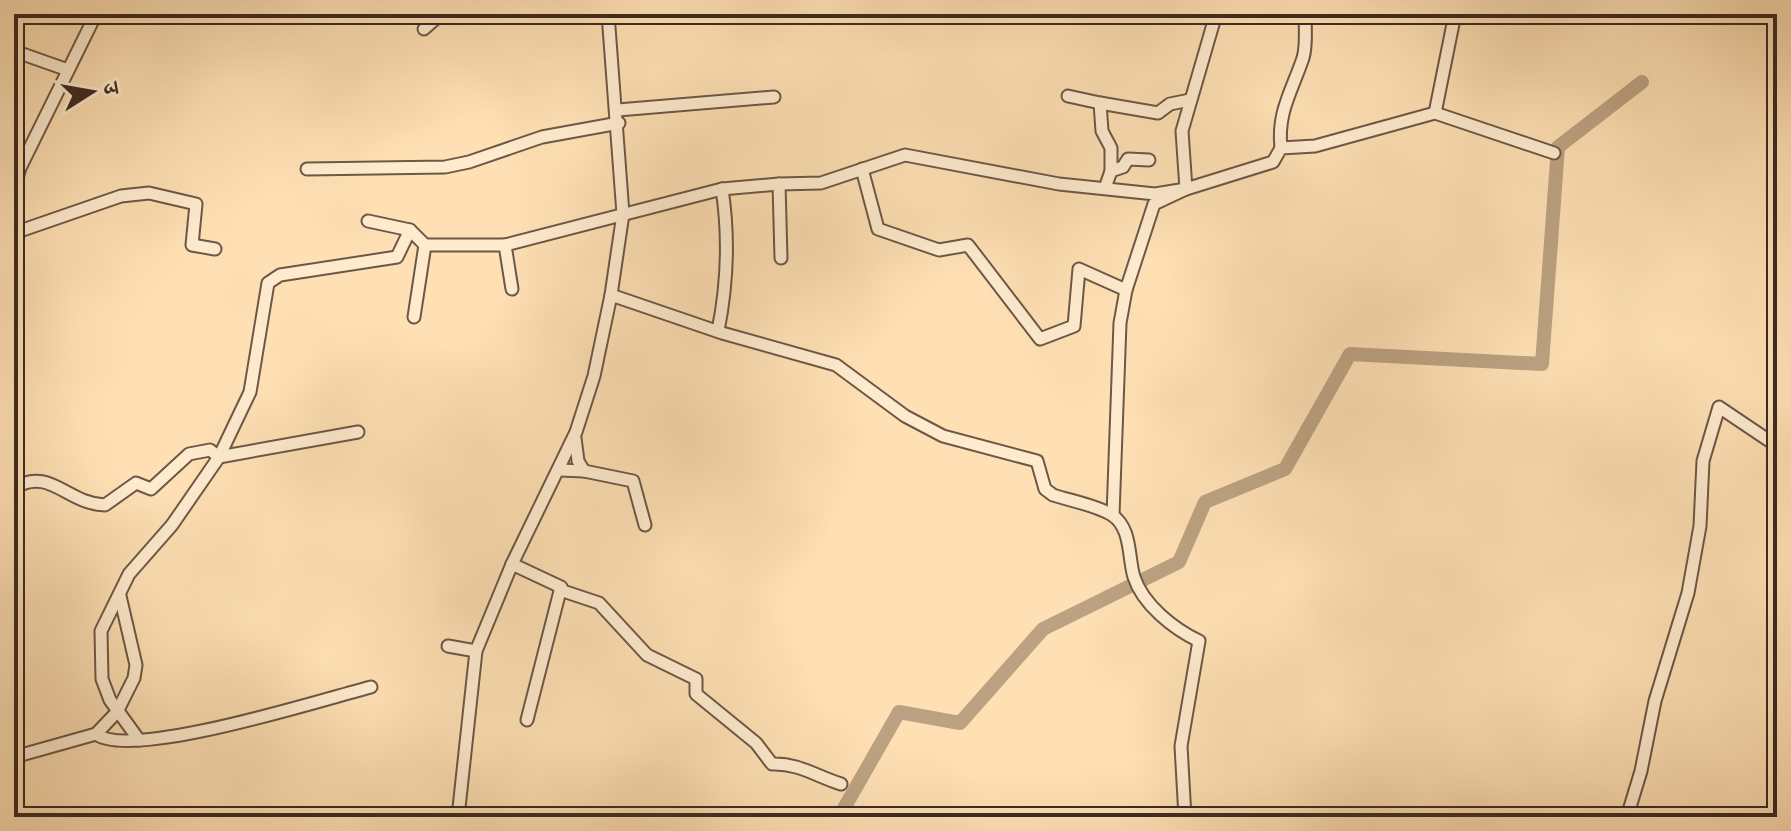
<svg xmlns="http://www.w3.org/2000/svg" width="1791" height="831" font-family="'IM FELL English','Noto Serif Devanagari',serif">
<rect width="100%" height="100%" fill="#fee0b4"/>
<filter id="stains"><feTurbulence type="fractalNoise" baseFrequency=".0025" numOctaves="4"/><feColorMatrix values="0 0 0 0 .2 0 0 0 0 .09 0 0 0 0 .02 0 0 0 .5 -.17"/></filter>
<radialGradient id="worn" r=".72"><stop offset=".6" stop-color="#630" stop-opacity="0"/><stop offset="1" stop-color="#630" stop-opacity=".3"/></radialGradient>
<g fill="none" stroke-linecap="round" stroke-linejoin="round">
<!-- river -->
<polyline stroke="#bca282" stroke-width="14" points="839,817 899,712 960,723 1043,629 1179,562 1205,502 1285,469 1350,354 1542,364 1558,147 1642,82"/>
<defs>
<g id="minor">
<path d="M 608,14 L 623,214 L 611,295 L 722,333 L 836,365 L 905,416 L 943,436 L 1037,461 L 1045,489 L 1053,495 C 1071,501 1096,505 1112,515 C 1132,528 1128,558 1134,577 C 1143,605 1174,629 1199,641 L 1181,746 L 1185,817"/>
<polyline points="424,29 441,14"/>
<polyline points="14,51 68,70"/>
<polyline points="1068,96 1100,103 1102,131 1111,148 1111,171"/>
<polyline points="1100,103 1158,113 1170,104 1190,100"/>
<polyline points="618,110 774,97"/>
<polyline points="1435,113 1455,14"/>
<path d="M 1281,148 C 1277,112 1292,91 1303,58 C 1307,45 1305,28 1305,14"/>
<polyline points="307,169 445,167 469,162 542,137 619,123"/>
<polyline points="862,169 878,229 939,250 968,245 1040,339 1074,326 1079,269 1126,290"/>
<polyline points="779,184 821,183 905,155 1059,184 1155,194 1186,189 1273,162 1281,148 1315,146 1435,113 1554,153"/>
<polyline points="14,188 20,168 96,14"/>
<polyline points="1105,188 1111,171 1123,167 1128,159 1149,160"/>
<polyline points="368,221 410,230 425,245 505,245 722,189 779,184 781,258"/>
<polyline points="14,233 121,196 149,193 196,204 192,245 215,249"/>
<polyline points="505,245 512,289"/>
<polyline points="414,317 425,245"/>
<path d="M 718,331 C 727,286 729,235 722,189"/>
<polyline points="560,470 584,471 578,461 575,438"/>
<polyline points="584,471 633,481 645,525"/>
<path d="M 14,488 C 50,466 67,504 105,505 L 136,483 L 151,489 L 189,454 L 210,450 L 219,457 L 358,432"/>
<polyline points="1113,515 1120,323 1126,290 1154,204 1186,189 1182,131 1216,14"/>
<path d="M 560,590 L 599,603 L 647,655 L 696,679 L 696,694 L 756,743 L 772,764 C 798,763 816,776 841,784"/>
<polyline points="448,646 476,651"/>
<polyline points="527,720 561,587 512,564 576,432 594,376 611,295"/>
<path d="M 96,734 C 130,761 324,699 371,687"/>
<polyline points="139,740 110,700 102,679 101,631 129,574 172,525 219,457 250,392 268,283 280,275 397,257 410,230"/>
<polyline points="14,757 96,734 117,712 134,678 136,665 120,596"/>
<polyline points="458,817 476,651 512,564"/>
<polyline points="1627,817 1641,771 1655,701 1688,593 1700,526 1703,461 1719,407 1777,446"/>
</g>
</defs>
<!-- minor casing -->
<use href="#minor" stroke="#6d5746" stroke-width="15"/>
<!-- minor -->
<use href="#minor" stroke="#feebce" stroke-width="11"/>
</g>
<!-- margin -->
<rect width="1791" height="831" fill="none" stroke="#fee0b4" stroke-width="48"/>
<rect x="16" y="16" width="1759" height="799" fill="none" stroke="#3d2921" stroke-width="4"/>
<rect x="24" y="24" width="1743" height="783" fill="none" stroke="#3d2921" stroke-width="2"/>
<!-- north arrow -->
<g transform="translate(92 92) rotate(79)" stroke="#feebce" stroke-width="6" paint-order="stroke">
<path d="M0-6L14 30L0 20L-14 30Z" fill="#3d2921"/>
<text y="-12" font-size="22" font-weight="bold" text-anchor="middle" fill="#3d2921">उ</text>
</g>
<rect width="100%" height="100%" filter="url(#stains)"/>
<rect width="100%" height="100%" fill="url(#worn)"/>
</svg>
